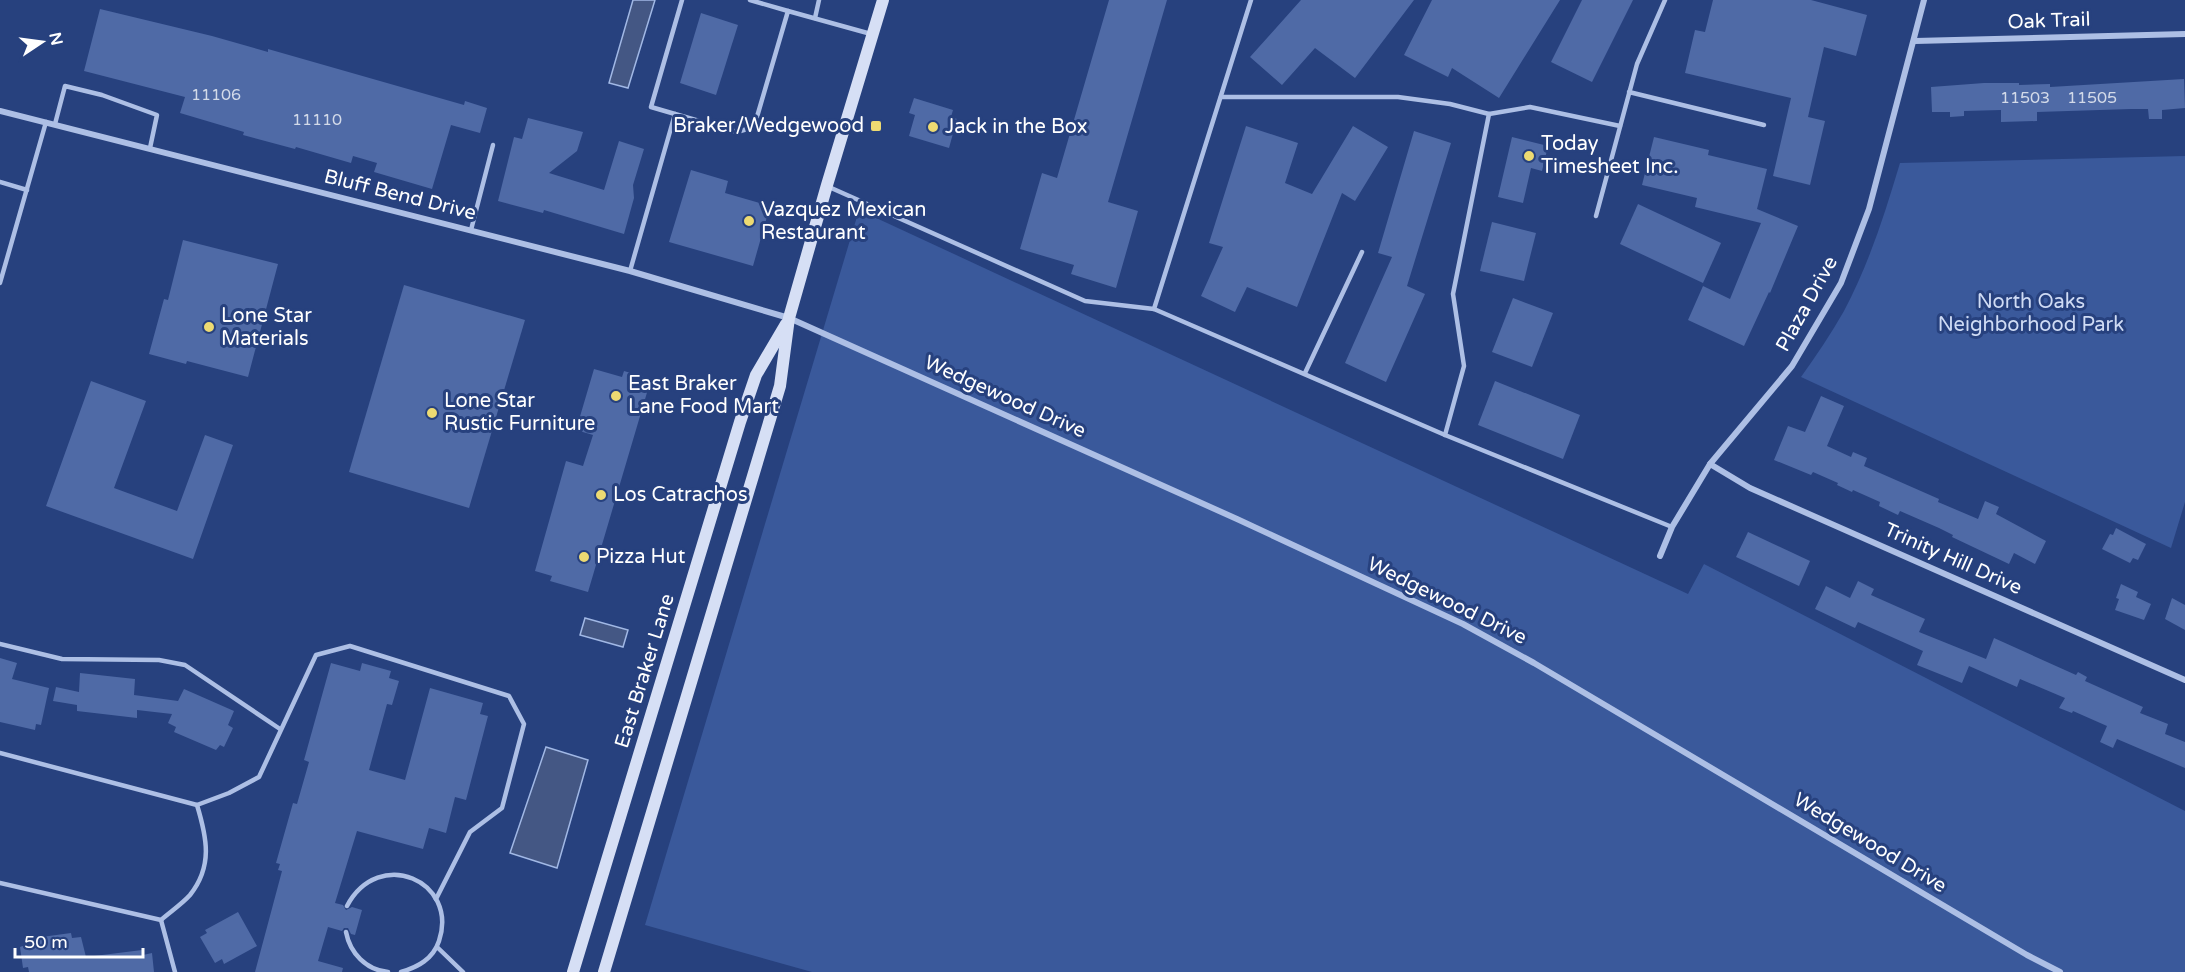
<svg xmlns="http://www.w3.org/2000/svg" width="2185" height="972" font-family="'Varela Round',sans-serif">
<rect width="100%" height="100%" fill="#27417e"/>
<!-- green -->
<g fill="#3a599b">
<path d="M 2185,156 L 2185,502 L 2171,548 L 1801,377 C 1816,356 1831,334 1844,311 C 1869,264 1885,213 1900,163 Z"/>
<polygon points="859,210 1688,594 1704,564 2185,811 2185,972 812,972 645,925"/>
</g>
<!-- water -->
<g fill="#445784" stroke="#a1b8e5" stroke-width="1.5">
<polygon points="633,0 655,0 628,88 609,83"/>
<polygon points="585,618 628,630 623,647 580,635"/>
<polygon points="546,747 588,760 557,868 510,853"/>
</g>
<!-- building -->
<g fill="#4f6aa6">
<polygon points="1109,0 1167,0 1108,202 1138,211 1116,288 1071,274 1074,265 1020,249 1042,173 1057,178"/>
<polygon points="1301,0 1414,0 1355,78 1315,48 1282,85 1250,57"/>
<polygon points="1432,0 1560,0 1499,98 1452,68 1448,77 1404,55"/>
<polygon points="1582,0 1633,0 1592,82 1551,62"/>
<polygon points="1713,0 1811,0 1867,15 1856,56 1824,47 1808,117 1825,121 1810,185 1773,176 1791,98 1685,73 1695,30 1705,32"/>
<polygon points="100,9 212,36 268,52 268,49 464,105 465,101 487,108 480,133 451,125 432,189 374,172 377,163 353,156 351,163 296,147 295,149 243,135 244,132 180,113 185,97 84,71"/>
<polygon points="701,13 738,25 716,95 680,83"/>
<polygon points="2184,79 2185,108 2162,110 2162,119 2149,119 2148,109 2131,109 2037,112 2037,121 2001,122 2001,110 1964,111 1964,116 1950,117 1950,112 1932,112 1931,87 1984,83 2019,83 2019,85 2050,84 2050,87"/>
<polygon points="914,98 953,110 951,117 957,119 949,148 909,136 915,115 909,113"/>
<polygon points="528,118 583,132 577,151 549,173 604,190 619,141 644,149 633,185 634,198 624,234 544,210 543,213 498,201 514,137 522,139"/>
<polygon points="1246,126 1298,143 1285,183 1312,194 1353,126 1388,147 1355,201 1342,193 1297,307 1247,287 1235,312 1201,296 1223,247 1209,243"/>
<polygon points="1414,131 1451,143 1407,286 1425,294 1386,382 1345,363 1392,257 1378,253"/>
<polygon points="1512,137 1548,146 1542,171 1531,168 1523,203 1498,197"/>
<polygon points="1654,137 1709,150 1708,155 1767,169 1757,209 1798,226 1770,293 1769,292 1744,346 1688,320 1703,286 1730,299 1761,223 1695,207 1697,198 1642,185"/>
<polygon points="691,170 728,181 725,193 770,206 753,266 669,242"/>
<polygon points="1638,204 1721,243 1703,283 1620,244"/>
<polygon points="1492,222 1536,233 1524,281 1480,271"/>
<polygon points="183,240 278,264 248,377 187,361 186,364 149,354 164,299 168,300"/>
<polygon points="404,285 525,320 469,508 349,472"/>
<polygon points="1513,298 1553,313 1532,367 1492,352"/>
<polygon points="594,369 622,377 624,371 651,379 588,592 550,581 552,576 535,571 566,461 583,466 593,435 576,430"/>
<polygon points="91,381 146,401 114,488 177,511 205,435 233,445 193,559 46,506"/>
<polygon points="1495,381 1580,415 1563,459 1478,425"/>
<polygon points="1821,396 1844,406 1827,446 1851,457 1853,452 1867,458 1864,466 1939,499 1938,502 1978,519 1985,501 1999,507 1996,514 2046,541 2035,564 2014,553 2009,564 1952,537 1953,535 1939,528 1900,511 1898,515 1879,506 1880,502 1853,490 1852,492 1837,485 1838,483 1813,472 1811,475 1774,460 1788,426 1805,432"/>
<polygon points="2116,528 2146,544 2138,560 2133,558 2130,563 2102,549 2110,534 2113,535"/>
<polygon points="1748,532 1810,561 1799,586 1736,557"/>
<polygon points="1858,581 1874,589 1871,595 1925,619 1919,632 1986,659 1994,638 2076,675 2078,672 2087,677 2085,681 2143,707 2140,713 2168,724 2165,734 2185,742 2185,768 2117,739 2113,748 2100,742 2107,726 2073,711 2072,713 2059,708 2065,698 2020,679 2017,687 1969,666 1962,683 1917,665 1923,651 1858,622 1855,628 1815,609 1826,586 1850,598"/>
<polygon points="2121,584 2138,592 2136,597 2151,604 2144,620 2115,610 2119,599 2116,598"/>
<polygon points="2172,598 2185,605 2185,630 2165,619"/>
<polygon points="0,658 17,663 12,679 49,688 41,725 36,724 35,730 0,722"/>
<polygon points="331,663 360,671 362,663 391,671 389,678 399,681 392,705 387,704 369,770 405,780 430,688 483,703 480,714 488,716 466,800 455,797 446,833 429,828 423,849 357,831 335,903 343,905 346,910 352,907 362,910 355,935 351,934 348,928 344,928 342,931 328,927 318,961 343,968 342,972 255,972 282,871 278,870 280,864 276,863 293,803 297,804 309,762 304,760"/>
<polygon points="80,673 135,679 134,695 178,701 184,689 234,711 228,725 233,728 224,747 220,745 216,750 174,732 176,727 168,723 172,714 137,710 137,718 77,711 77,705 53,701 56,687 79,692"/>
<polygon points="238,912 257,946 224,964 222,959 215,963 200,937 207,933 205,930"/>
<polygon points="71,933 72,938 81,937 86,957 142,950 143,955 152,953 154,972 29,972 28,967 23,968 20,947 28,944 27,939"/>
</g>
<g fill="none" stroke-linecap="round" stroke-linejoin="round">
<!-- lane -->
<g stroke="#adbfe5" stroke-width="4.5">
<polyline points="750,0 788,11"/>
<polyline points="815,18 819,0"/>
<polyline points="1629,92 1764,125"/>
<polyline points="1221,97 1398,97 1450,104 1489,114 1530,107 1620,126"/>
<polyline points="675,114 651,107 682,0"/>
<polyline points="55,124 65,86 102,95 157,115 150,148"/>
<polyline points="0,182 27,190"/>
<polyline points="829,187 1085,301 1154,309 1445,435 1672,527"/>
<polyline points="1596,216 1637,64 1665,0"/>
<polyline points="471,230 493,145"/>
<polyline points="630,271 675,114 737,132 754,127 788,11 871,34"/>
<polyline points="0,283 46,122"/>
<polyline points="1154,309 1251,0"/>
<polyline points="1305,373 1362,252"/>
<polyline points="1445,435 1464,366 1453,294 1489,114"/>
<polyline points="0,644 62,659 159,660 185,665 280,729"/>
<polyline points="0,753 197,805 229,793 259,777 316,655 350,646 509,696 524,724 502,808 470,832 436,899"/>
<path d="M 0,883 L 161,920 C 170,912 182,904 190,895 C 213,866 207,838 197,805"/>
<path d="M 347,906 C 379,846 459,881 439,941 C 433,959 418,967 401,972"/>
<polyline points="161,920 175,972"/>
<path d="M 346,932 C 350,953 366,970 388,972"/>
<polyline points="437,947 463,972"/>
</g>
<!-- street -->
<g stroke="#adbfe5" stroke-width="6">
<polyline points="1915,41 2185,34"/>
<polyline points="0,111 630,271 789,318 1237,519 1463,624 1534,663 2027,955 2060,972"/>
<polyline points="1710,464 1750,488 2185,680"/>
<polyline points="1660,556 1672,527 1710,464 1792,366 1841,283 1869,209 1924,0"/>
</g>
<!-- secondary -->
<g stroke="#d6dff5" stroke-width="12">
<polyline points="573,972 740,422 756,375 786,324"/>
<polyline points="604,972 780,386 789,318 827,185 883,0"/>
</g>
</g>
<!-- markers -->
<g fill="#edda72" stroke="#27417e" stroke-width="2">
<rect x="870" y="120" width="12" height="12" rx="3"/>
<circle cx="933" cy="127" r="6"/>
<circle cx="1529" cy="156" r="6"/>
<circle cx="749" cy="221" r="6"/>
<circle cx="209" cy="327" r="6"/>
<circle cx="616" cy="396" r="6"/>
<circle cx="432" cy="413" r="6"/>
<circle cx="601" cy="495" r="6"/>
<circle cx="584" cy="557" r="6"/>
</g>
<g text-anchor="middle" dominant-baseline="central" stroke-width="6" stroke-linejoin="round" paint-order="stroke">
<!-- number labels -->
<g font-size="16" fill="#d3dae9">
<text x="216" y="95">11106</text>
<text x="2025" y="98">11503</text>
<text x="2092" y="98">11505</text>
<text x="317" y="120">11110</text>
</g>
<!-- street labels -->
<g font-size="20" fill="#fff" stroke="#27417e">
<text transform="translate(2049 21) rotate(-2)">Oak Trail</text>
<text transform="translate(400 195) rotate(14)">Bluff Bend Drive</text>
<text transform="translate(1807 304) rotate(-61)">Plaza Drive</text>
<text transform="translate(1005 397) rotate(24)">Wedgewood Drive</text>
<text transform="translate(1953 559) rotate(24)">Trinity Hill Drive</text>
<text transform="translate(1447 601) rotate(26)">Wedgewood Drive</text>
<text transform="translate(645 671) rotate(-73)">East Braker Lane</text>
<text transform="translate(1870 843) rotate(31)">Wedgewood Drive</text>
</g>
<!-- poi labels -->
<g font-size="20" fill="#fff" stroke="#27417e" text-anchor="start">
<text x="864" y="126" text-anchor="end">Braker/Wedgewood</text>
<text x="945" y="127">Jack in the Box</text>
<text x="1541" y="144">Today<tspan x="1541" dy="23">Timesheet Inc.</tspan></text>
<text x="761" y="210">Vazquez Mexican<tspan x="761" dy="23">Restaurant</tspan></text>
<text x="221" y="316">Lone Star<tspan x="221" dy="23">Materials</tspan></text>
<text x="628" y="384">East Braker<tspan x="628" dy="23">Lane Food Mart</tspan></text>
<text x="444" y="401">Lone Star<tspan x="444" dy="23">Rustic Furniture</tspan></text>
<text x="613" y="495">Los Catrachos</text>
<text x="596" y="557">Pizza Hut</text>
</g>
<!-- park labels -->
<g font-size="20" fill="#cfdbf4" stroke="#27417e">
<text x="2031" y="302">North Oaks<tspan x="2031" dy="23">Neighborhood Park</tspan></text>
</g>
</g>
<!-- north arrow -->
<g transform="translate(42 42) rotate(77)" stroke="#27417e" stroke-width="4.5" paint-order="stroke">
<path d="M0-4.5L10 22L0 15L-10 22Z" fill="#ffffff"/>
<text y="-9" font-size="16" font-weight="bold" text-anchor="middle" fill="#ffffff">N</text>
</g>
<!-- scale -->
<path d="M15 948v9h128v-9" fill="none" stroke="#ffffff" stroke-width="3"/>
<text x="24" y="948" font-size="18" fill="#ffffff" stroke="#27417e" stroke-width="4.5" paint-order="stroke">50 m</text>
</svg>
